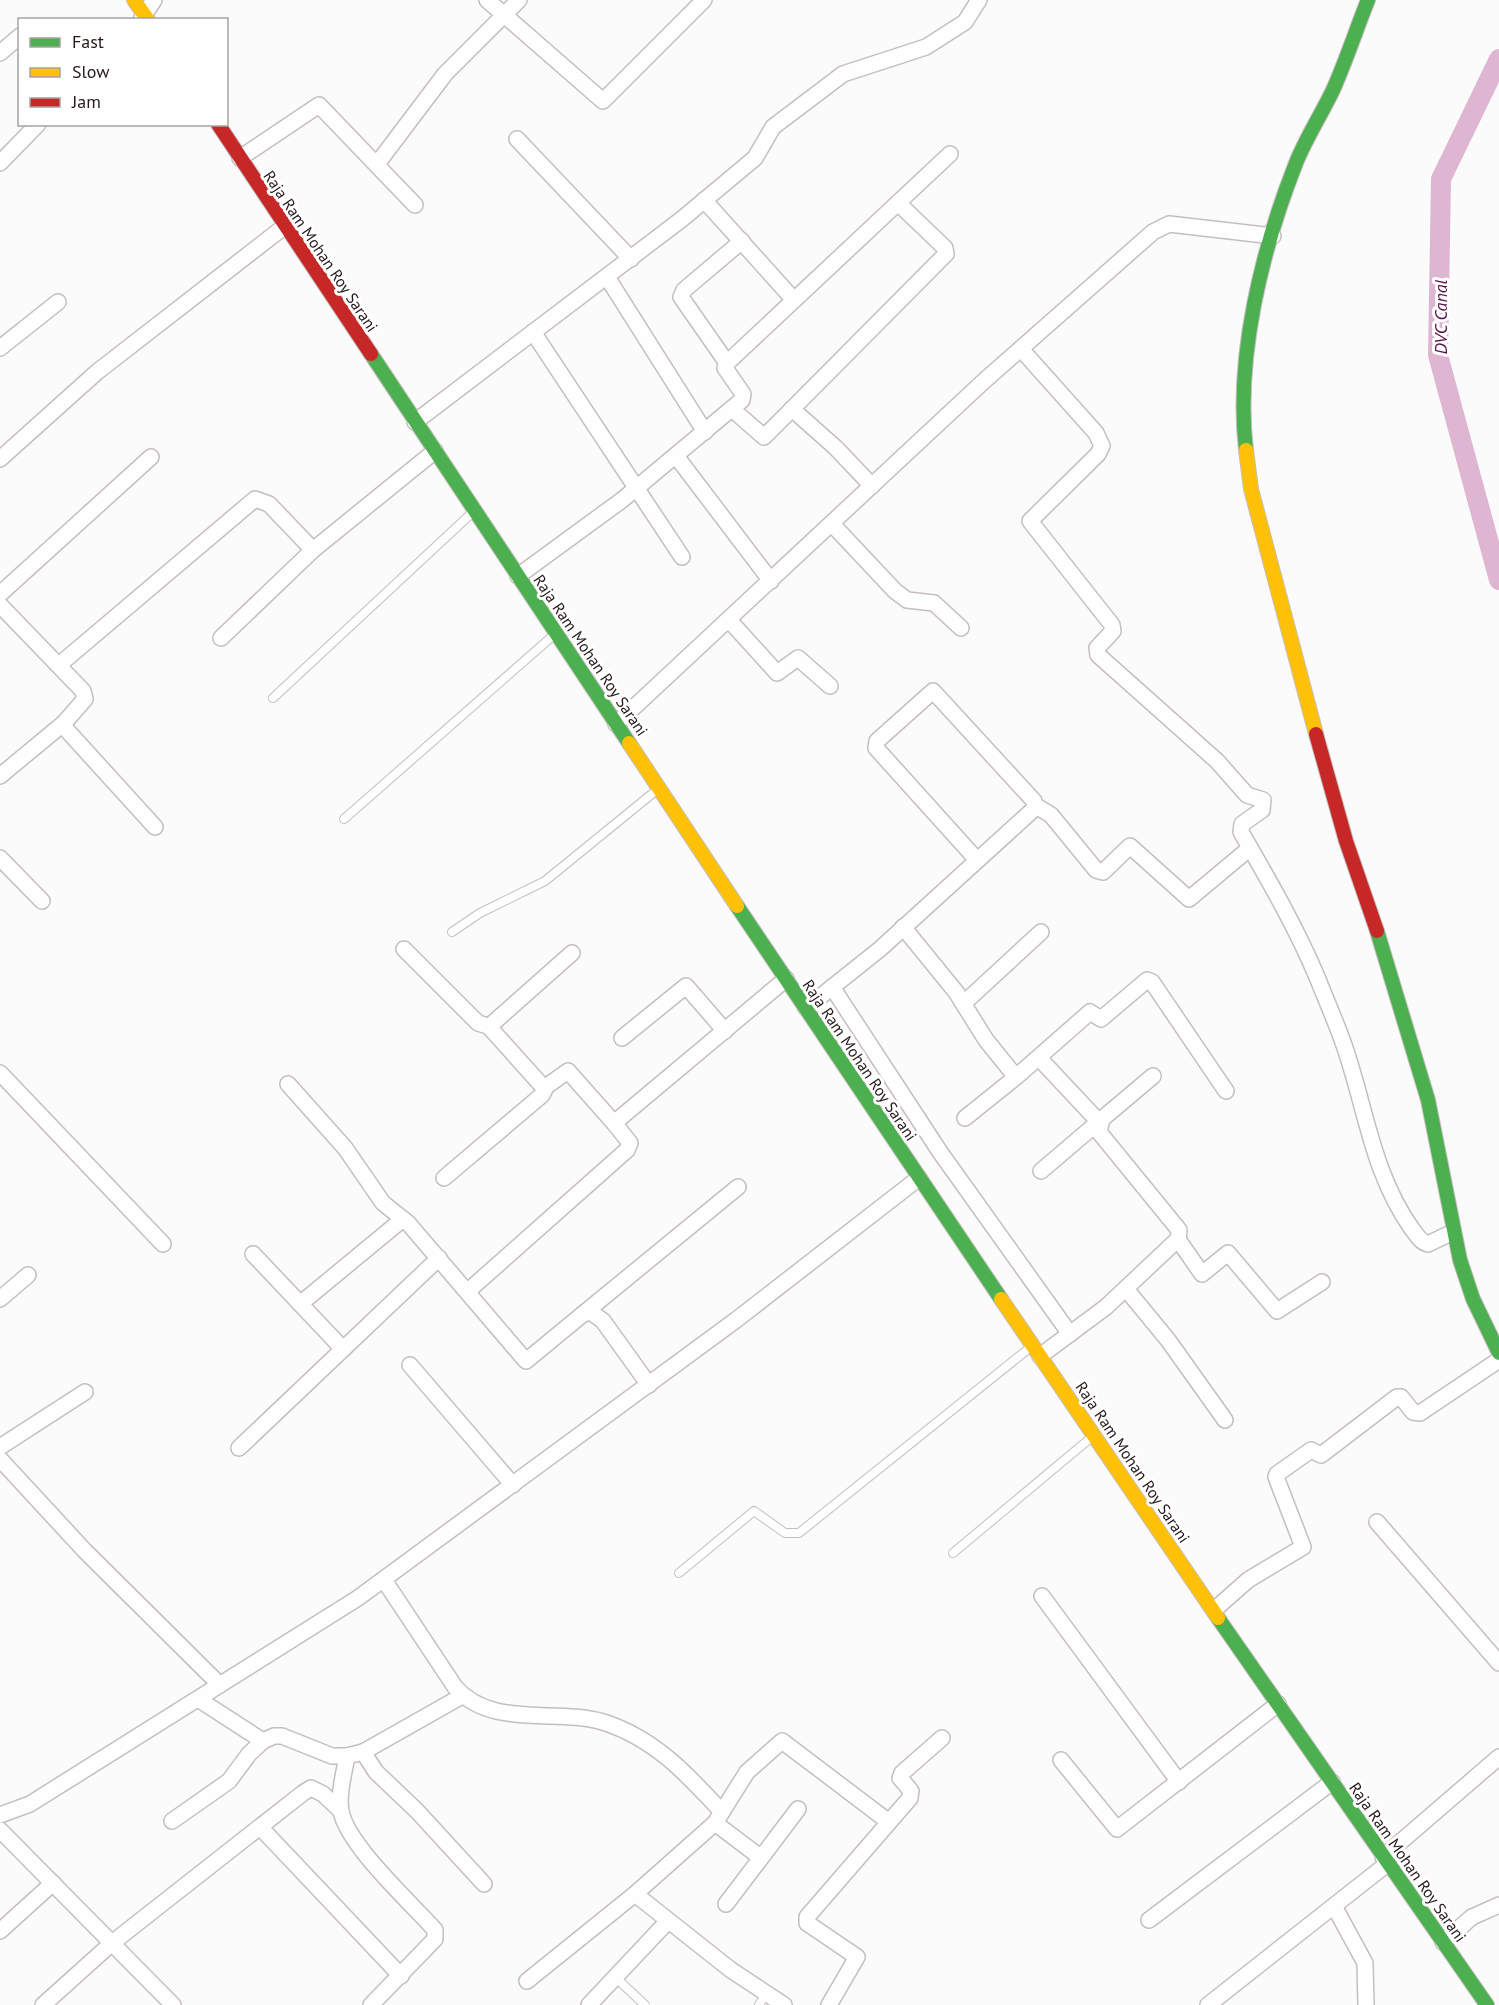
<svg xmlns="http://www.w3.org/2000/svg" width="1499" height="2005" font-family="'PT Sans',sans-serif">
<rect width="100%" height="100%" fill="#fbfbfb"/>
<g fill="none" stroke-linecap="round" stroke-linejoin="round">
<!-- canal -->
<polyline stroke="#dfb6d1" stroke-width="20" points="1499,59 1441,179 1438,355 1499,580"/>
<defs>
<g id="lane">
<polyline points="273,698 473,512"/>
<polyline points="344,819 555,634"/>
<polyline points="452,932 480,913 545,881 658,789"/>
<polyline points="953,1553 1093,1436"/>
<polyline points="679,1573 754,1511 785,1533 799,1533 1032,1346"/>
<polyline points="615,1977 645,2005"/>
<polyline points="759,2005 766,1994"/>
</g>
<g id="street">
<polyline points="487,0 603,101 704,0"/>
<polyline points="141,20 154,0"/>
<polyline points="0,53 20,36"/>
<polyline points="517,139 631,259"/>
<polyline points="240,158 319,105 415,205"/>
<polyline points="0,163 38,124"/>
<polyline points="377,164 445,74 519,0"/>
<polyline points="704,200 794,300"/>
<polyline points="607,277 705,432"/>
<polyline points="533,332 682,557"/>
<polyline points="0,348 58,302"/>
<path d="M 1021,349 L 1096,433 L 1102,446 L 1098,454 L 1030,521 L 1112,625 L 1113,631 L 1097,648 L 1098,655 L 1217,761 L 1247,795 L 1263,800 L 1262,810 L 1242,824 L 1241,832 C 1268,879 1296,927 1317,977 C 1326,1000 1336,1022 1344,1045 C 1366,1108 1372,1173 1412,1229 C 1417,1235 1420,1242 1428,1244 L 1453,1232"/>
<polyline points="727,363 681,297 684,290 742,241"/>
<polyline points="732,409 764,437 792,409"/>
<polyline points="415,422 682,219 755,158 773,127 843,74 926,47 965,22 979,0"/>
<polyline points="676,456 771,581"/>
<polyline points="0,459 97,372 285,226"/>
<polyline points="872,486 836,448 792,409 946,254 945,248 898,203"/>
<polyline points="832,524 895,591 907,600 934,603 961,628"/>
<polyline points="518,576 622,500 742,400 743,394 725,368 727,363 950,154"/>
<polyline points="0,594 151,457"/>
<polyline points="0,605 83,691 85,699 64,723 65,728 155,827"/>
<polyline points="729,620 777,673 798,658 830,686"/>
<polyline points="221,638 313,550 435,451"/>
<polyline points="59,665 255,499 269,504 313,550"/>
<polyline points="616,724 984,381 1153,232 1169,224 1273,236"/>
<polyline points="0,776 64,723"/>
<polyline points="1036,806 1051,815 1096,870 1103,872 1130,846 1189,899 1250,848"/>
<polyline points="0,858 42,901"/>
<polyline points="903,927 956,992 986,1040 1016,1077 1090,1012 1101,1019 1147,980 1152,982 1226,1091"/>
<polyline points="404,949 478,1023 491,1027"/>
<polyline points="572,953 493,1023 491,1029 544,1088 568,1071 614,1123"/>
<polyline points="832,987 940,1152 1070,1334"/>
<polyline points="964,1003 1041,932"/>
<polyline points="806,1008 880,949 1035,808 1034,801 933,691 877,741 876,748 977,860"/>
<polyline points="622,1038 686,986 725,1031"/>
<polyline points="1039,1058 1099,1122"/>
<polyline points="0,1073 163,1244"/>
<polyline points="1153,1076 1102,1119 1099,1132 1179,1230 1178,1241"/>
<polyline points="288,1084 345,1148 383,1203 408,1223 526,1361 583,1314 591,1312 603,1321 649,1385"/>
<polyline points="965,1118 1016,1077"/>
<polyline points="1041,1171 1102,1119"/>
<polyline points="444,1178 542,1095 545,1089"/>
<polyline points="253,1254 343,1349"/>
<polyline points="1126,1289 1168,1340 1225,1420"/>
<polyline points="468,1291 627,1150 630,1143 614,1123 786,979"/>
<polyline points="0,1299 28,1275"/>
<polyline points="300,1304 403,1219"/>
<polyline points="583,1314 738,1187"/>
<polyline points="1040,1356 1106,1307 1176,1241 1179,1241 1202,1274 1228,1253 1277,1311 1322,1282"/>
<polyline points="410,1365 513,1485"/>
<polyline points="0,1447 85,1392"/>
<polyline points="239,1448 439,1258"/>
<polyline points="0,1459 84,1550 220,1685"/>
<polyline points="1377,1522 1499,1663"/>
<path d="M 384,1580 L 455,1687 C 491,1729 556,1708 603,1722 C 654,1738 687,1774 722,1812"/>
<polyline points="1042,1596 1179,1782"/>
<polyline points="1214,1610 1248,1580 1303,1547 1276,1477 1277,1474 1311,1450 1321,1455 1397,1397 1401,1397 1413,1412 1420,1413 1499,1360"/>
<polyline points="198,1699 263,1741"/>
<polyline points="363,1752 376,1772 417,1811 484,1884"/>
<path d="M 347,1756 C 344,1774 338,1794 341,1811 C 347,1845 411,1903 435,1930 L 435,1939 L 371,2005"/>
<polyline points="1061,1760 1117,1829 1278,1704"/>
<polyline points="0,1815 30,1804 358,1598 736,1320 919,1178"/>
<polyline points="172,1821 229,1781 249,1754 263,1741 274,1736 282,1736 332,1756 347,1756 363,1752 462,1696"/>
<polyline points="715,1823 760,1857"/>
<polyline points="260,1827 401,1976"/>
<polyline points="0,1830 173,2005"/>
<polyline points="1383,1857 1499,1757"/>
<polyline points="635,1894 731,1970 784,2005"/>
<polyline points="726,1904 798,1809"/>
<polyline points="1334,1906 1365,1963 1366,2005"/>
<polyline points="1149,1920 1332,1782"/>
<polyline points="0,1931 53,1883"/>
<polyline points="1443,1942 1472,1917 1499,1905"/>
<polyline points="527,1981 635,1894 715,1823 747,1772 782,1741 889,1822"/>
<polyline points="43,2005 112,1943 303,1793 311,1788 323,1794 341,1811"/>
<polyline points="589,2005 668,1921"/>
<polyline points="829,2005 857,1957 807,1923 807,1917 910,1798 911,1791 900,1778 902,1773 942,1738"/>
<polyline points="1208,2005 1387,1864"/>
</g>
<g id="fast">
<polyline points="371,354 629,743"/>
<path d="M 1246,450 C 1235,358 1262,249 1296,163 C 1306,138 1321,115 1333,90 C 1346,61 1356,30 1368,0"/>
<polyline points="737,906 1001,1299"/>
<polyline points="1377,931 1428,1100 1460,1260 1473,1299 1499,1353"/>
<polyline points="1218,1618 1487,2005"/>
</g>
<g id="slow">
<polyline points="134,0 148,20"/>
<polyline points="1246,450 1251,489 1316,734"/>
<polyline points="629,743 737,906"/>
<polyline points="1001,1299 1218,1618"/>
</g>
<g id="jam">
<polyline points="218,124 371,354"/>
<polyline points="1316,734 1346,841 1377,931"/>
</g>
</defs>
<!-- lane casing -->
<use href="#lane" stroke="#c6bebe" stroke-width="10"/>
<!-- street casing -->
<use href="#street" stroke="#c6bebe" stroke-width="18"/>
<!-- fast casing -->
<use href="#fast" stroke="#c6bebe" stroke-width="16"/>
<!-- slow casing -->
<use href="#slow" stroke="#c6bebe" stroke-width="16"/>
<!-- jam casing -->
<use href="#jam" stroke="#c6bebe" stroke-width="16"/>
<!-- lane -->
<use href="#lane" stroke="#fefefe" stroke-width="8"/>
<!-- street -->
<use href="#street" stroke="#fefefe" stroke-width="15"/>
<!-- fast -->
<use href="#fast" stroke="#4caf50" stroke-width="14"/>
<!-- slow -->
<use href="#slow" stroke="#ffc107" stroke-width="14"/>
<!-- jam -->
<use href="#jam" stroke="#c62828" stroke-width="14"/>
</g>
<g text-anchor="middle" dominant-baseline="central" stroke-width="6" stroke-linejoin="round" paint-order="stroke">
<!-- street labels -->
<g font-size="16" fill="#251818" stroke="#fff">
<text transform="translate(321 251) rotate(56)">Raja Ram Mohan Roy Sarani</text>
<text transform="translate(591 655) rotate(56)">Raja Ram Mohan Roy Sarani</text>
<text transform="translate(860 1060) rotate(56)">Raja Ram Mohan Roy Sarani</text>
<text transform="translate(1133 1462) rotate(56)">Raja Ram Mohan Roy Sarani</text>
<text transform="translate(1408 1862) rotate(55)">Raja Ram Mohan Roy Sarani</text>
</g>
<!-- water labels -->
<g font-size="18" font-style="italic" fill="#581447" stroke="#fff">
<text transform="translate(1440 317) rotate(-90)">DVC Canal</text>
</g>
</g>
<!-- legend -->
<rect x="18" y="18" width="210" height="108" fill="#ffffff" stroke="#a8a3a3" stroke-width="1.5"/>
<rect x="30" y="38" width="30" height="9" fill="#4caf50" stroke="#a8a3a3" stroke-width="1.5"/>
<text x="72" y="48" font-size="18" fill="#251818">Fast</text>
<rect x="30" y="68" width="30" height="9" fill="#ffc107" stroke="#a8a3a3" stroke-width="1.5"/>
<text x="72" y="78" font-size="18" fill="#251818">Slow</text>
<rect x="30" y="98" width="30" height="9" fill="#c62828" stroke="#a8a3a3" stroke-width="1.5"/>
<text x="72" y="108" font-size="18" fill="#251818">Jam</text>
</svg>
